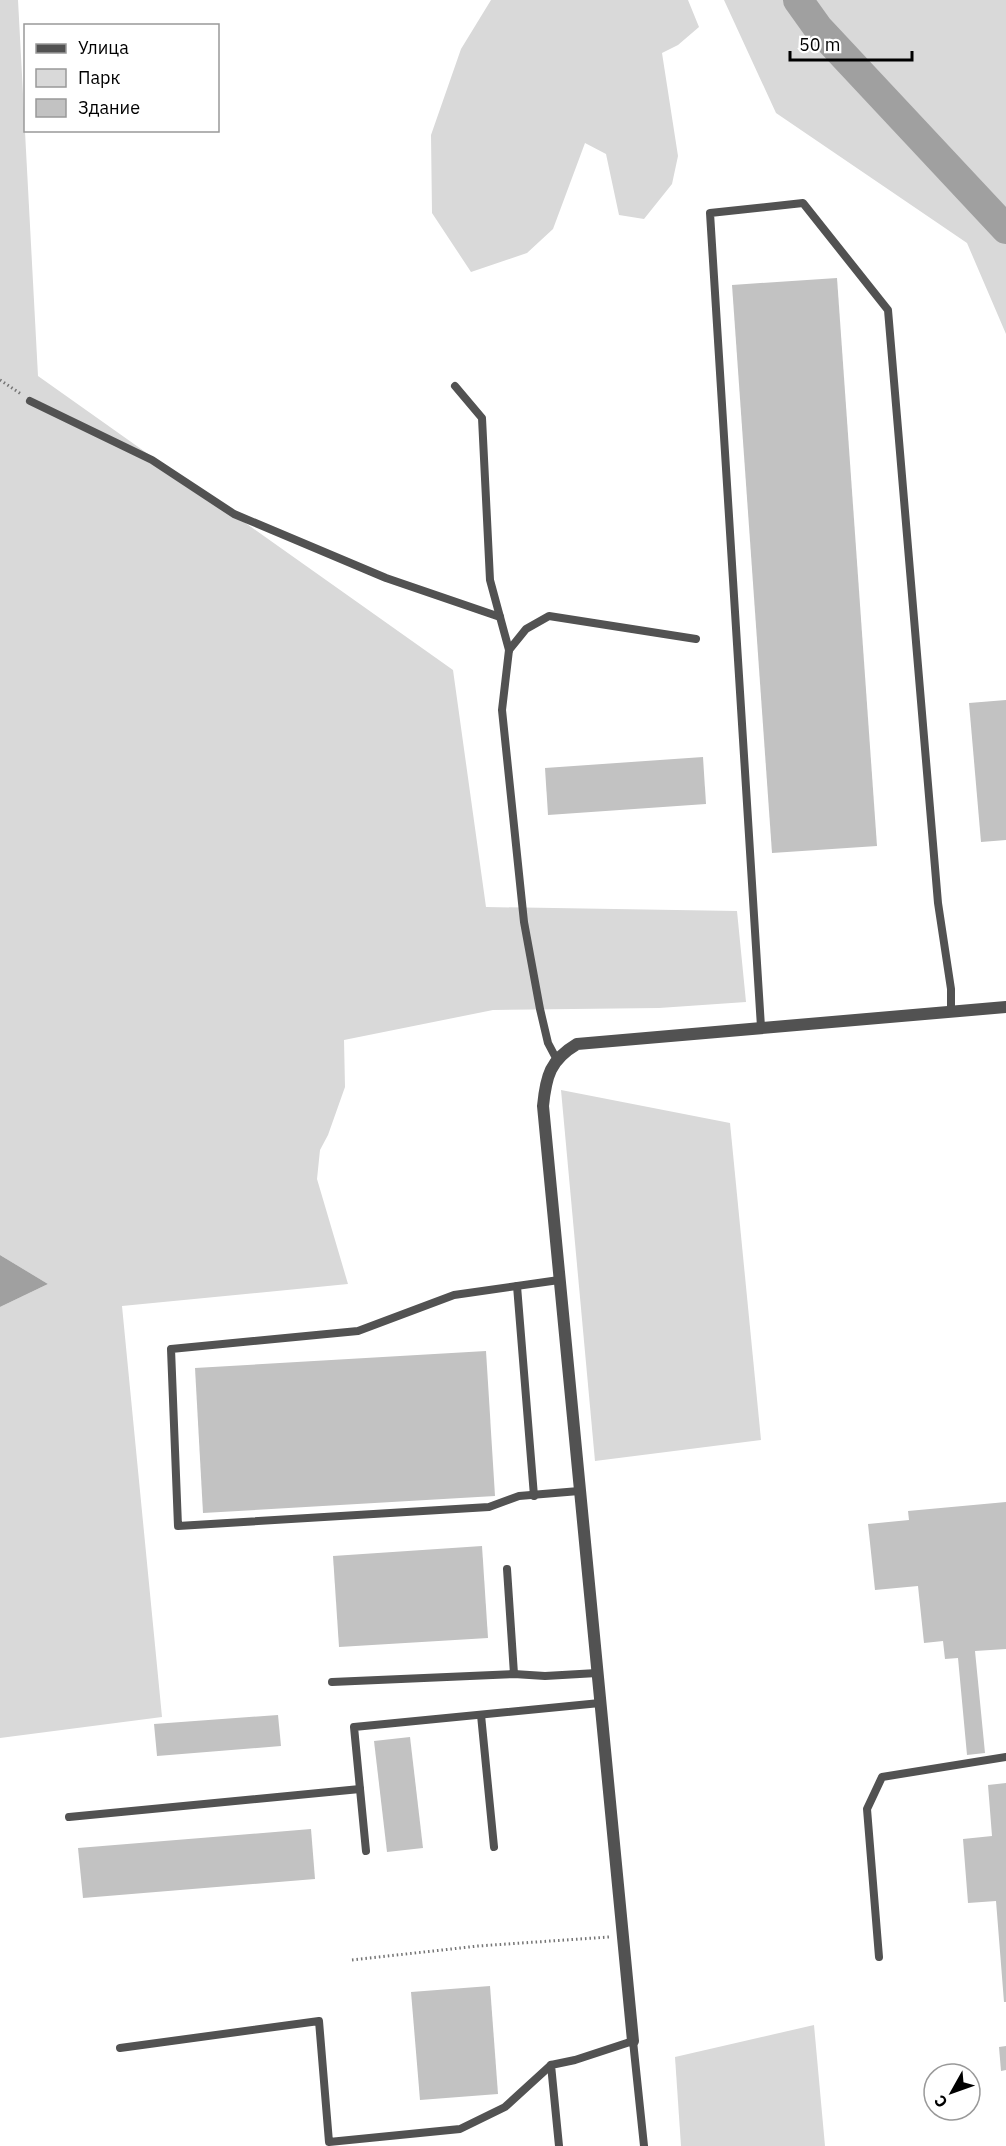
<svg xmlns="http://www.w3.org/2000/svg" width="1006" height="2146" font-family="'IBM Plex Sans',sans-serif">
<rect width="100%" height="100%" fill="#fff"/>
<!-- green -->
<g fill="#d9d9d9">
<polygon points="0,0 18,0 38,376 453,670 486,907 737,911 746,1002 659,1008 493,1010 344,1040 345,1087 328,1135 320,1150 317,1179 348,1284 122,1306 162,1717 0,1738 0,1307 48,1284 0,1255"/>
<polygon points="491,0 688,0 699,27 678,45 662,53 678,156 672,184 644,219 619,215 606,154 585,143 553,229 527,253 471,272 432,213 431,135 461,49"/>
<polygon points="724,0 1006,0 1006,334 967,243 776,113"/>
<polygon points="561,1090 730,1123 761,1440 595,1461"/>
<polygon points="814,2025 825,2146 681,2146 675,2057"/>
</g>
<!-- water -->
<polygon fill="#a0a0a0" points="0,1255 48,1284 0,1307"/>
<g fill="none" stroke-linecap="round" stroke-linejoin="round">
<!-- river -->
<polyline stroke="#a0a0a0" stroke-width="30" points="798,0 818,28 1006,229"/>
</g>
<!-- building -->
<g fill="#c2c2c2">
<polygon points="837,278 877,846 772,853 732,285"/>
<polygon points="1006,700 1006,840 981,842 969,703"/>
<polygon points="703,757 706,804 548,815 545,768"/>
<polygon points="486,1351 495,1496 203,1513 195,1368"/>
<polygon points="1006,1502 1006,1649 975,1651 985,1753 967,1755 958,1658 945,1659 943,1641 924,1643 918,1586 875,1590 868,1524 909,1520 908,1511"/>
<polygon points="482,1546 488,1638 339,1647 333,1556"/>
<polygon points="278,1715 281,1746 157,1756 154,1724"/>
<polygon points="410,1737 423,1848 387,1852 374,1741"/>
<polygon points="1006,1783 1006,2002 1004,2002 996,1901 968,1903 963,1839 992,1836 988,1785"/>
<polygon points="311,1829 315,1879 83,1898 78,1848"/>
<polygon points="490,1986 498,2094 420,2100 411,1992"/>
<polygon points="1006,2046 1006,2070 1001,2071 999,2047"/>
</g>
<g fill="none" stroke-linecap="round" stroke-linejoin="round">
<!-- path -->
<g stroke="#747474" stroke-width="3" stroke-dasharray="1.5 3" stroke-linecap="butt">
<polyline points="0,380 21,394"/>
<polyline points="352,1960 478,1946 609,1937"/>
</g>
<!-- lane -->
<g stroke="#525252" stroke-width="8">
<polyline points="455,386 482,418 490,580 509,650"/>
<polyline points="30,401 152,460 234,514 386,578 500,617"/>
<polyline points="761,1027 710,213 803,203 888,310 938,903 951,989 951,1011"/>
<polyline points="557,1060 548,1043 540,1009 524,922 502,710 509,650 526,629 549,616 696,639"/>
<polyline points="559,1280 454,1295 358,1331 171,1349 178,1526 489,1507 519,1496 579,1491"/>
<polyline points="517,1286 534,1496"/>
<polyline points="507,1569 514,1674"/>
<polyline points="332,1682 514,1674 545,1676 597,1673"/>
<polyline points="481,1715 494,1847"/>
<polyline points="69,1817 360,1789"/>
<polyline points="366,1851 354,1727 600,1703"/>
<polyline points="879,1957 867,1809 882,1777 1006,1757"/>
<polyline points="120,2048 319,2021 329,2142 460,2129 505,2107 551,2065"/>
<polyline points="559,2146 551,2065 575,2060 633,2041 644,2146"/>
</g>
<!-- street -->
<path stroke="#525252" stroke-width="12" d="M 633,2041 L 543,1106 C 546,1076 550,1060 577,1044 L 1006,1007"/>
</g>
<!-- legend -->
<rect x="24" y="24" width="195" height="108" fill="#ffffff" stroke="#999999" stroke-width="1.5"/>
<rect x="36" y="44" width="30" height="9" fill="#525252" stroke="#999999" stroke-width="1.5"/>
<text x="78" y="54" font-size="18" fill="#000000">Улица</text>
<rect x="36" y="69" width="30" height="18" fill="#d9d9d9" stroke="#999999" stroke-width="1.5"/>
<text x="78" y="84" font-size="18" fill="#000000">Парк</text>
<rect x="36" y="99" width="30" height="18" fill="#c2c2c2" stroke="#999999" stroke-width="1.5"/>
<text x="78" y="114" font-size="18" fill="#000000">Здание</text>
<!-- north arrow -->
<g transform="translate(952 2092) rotate(230)"><circle r="28" fill="#ffffff" stroke="#999999" stroke-width="1.5"/>
<path d="M0-4.5L10 22L0 15L-10 22Z" fill="#000000"/>
<text y="-9" font-size="16" font-weight="bold" text-anchor="middle" fill="#000000">С</text>
</g>
<!-- scale -->
<path d="M790 51v9h122v-9" fill="none" stroke="#000000" stroke-width="3"/>
<text x="799" y="51" font-size="18" fill="#000000" stroke="#ffffff" stroke-width="4.5" paint-order="stroke">50 m</text>
</svg>
